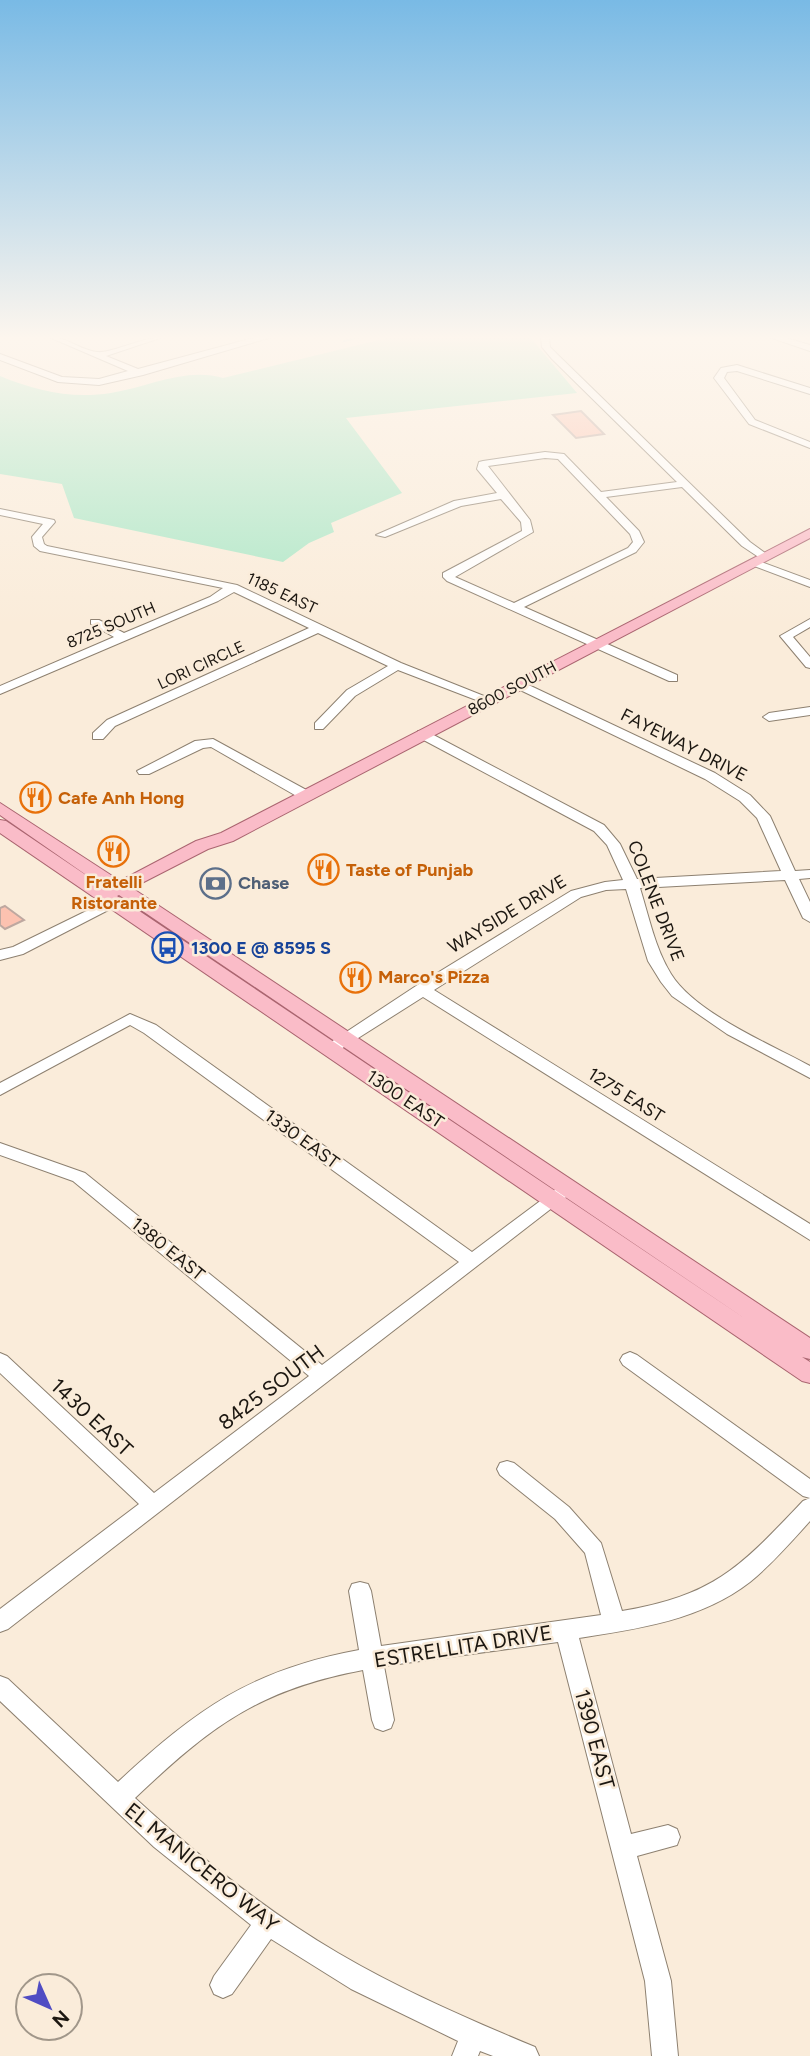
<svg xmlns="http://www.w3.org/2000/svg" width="810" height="2056" font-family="Figtree,sans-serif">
<rect width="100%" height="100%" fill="#faecda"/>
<!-- green -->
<path fill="#ade7c7" d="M 391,337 L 530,337 L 577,393 L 346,418 L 402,493 L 331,523 L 334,532 L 309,543 L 283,562 L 74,518 L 62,484 L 0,474 L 0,376 C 36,391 71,399 111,393 C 148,387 186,367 223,378 Z"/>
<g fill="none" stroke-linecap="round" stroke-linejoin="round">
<!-- stream -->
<polyline stroke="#72c2e0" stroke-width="2" points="344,341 359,337"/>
</g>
<!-- building -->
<g fill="#fcc2b0" stroke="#bea8a0" stroke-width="2">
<polygon points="581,411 604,434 576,438 553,415"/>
<polygon points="5,906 24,920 5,929 0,925 0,908"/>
</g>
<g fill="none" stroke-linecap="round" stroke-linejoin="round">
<defs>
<g id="minor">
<path d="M 49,337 C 67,337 80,350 97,352 C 110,354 143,337 163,337 L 106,356 L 138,369 L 257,337 L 272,337 L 143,375 L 99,385 L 58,382 L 0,360 L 0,354 L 62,377 L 99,379 L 128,371 Z"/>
<path d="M 541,337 L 549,337 L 550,347 L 558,355 L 750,542 L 769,556 L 760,558 L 742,546 L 682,487 L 606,497 L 639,531 L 644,542 L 636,552 L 524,607 L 677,675 L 677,681 L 669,681 L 447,581 L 443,577 L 443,573 L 522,531 L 521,522 L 501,499 L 461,506 L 385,537 L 376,535 L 454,501 L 497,493 L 477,469 L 479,462 L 483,461 L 545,452 L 564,454 L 601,492 L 677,482 L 552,359 L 542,347 ZM 545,458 L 558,459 L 630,534 L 633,542 L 628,548 L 514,603 L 455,577 L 533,532 L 530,520 L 488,466 Z"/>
<polygon points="769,337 783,337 810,345 810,351"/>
<polygon points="737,365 810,388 810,394 737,371 727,372 724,378 755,420 810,442 810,448 749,424 714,378 721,368"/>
<polygon points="0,509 54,520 55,522 42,537 44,544 47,546 237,585 401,663 494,700 492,703 484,703 398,670 355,696 323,729 315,729 315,723 347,690 388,666 318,633 115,726 103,739 93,739 93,733 107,720 309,628 234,592 218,601 0,694 0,686 114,637 91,624 91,620 99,620 124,633 210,597 223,588 40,551 34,546 32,537 43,524 0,515"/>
<polygon points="753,559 810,580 810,587 749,564 748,562"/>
<polygon points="810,619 810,627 793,637 810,657 810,668 806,667 780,636"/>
<path d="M 518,680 L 715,773 L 750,795 L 770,816 L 795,871 L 810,870 L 810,878 L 799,879 L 810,902 L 810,922 L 803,918 L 785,880 L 640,888 C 649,917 655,948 671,974 C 695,1013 770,1044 810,1066 L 810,1078 L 727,1034 L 672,996 L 661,982 L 648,961 L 626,889 L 606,890 L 581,897 L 434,990 L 810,1224 L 810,1240 L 423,997 L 336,1052 L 324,1052 L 322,1048 L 416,986 L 571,891 L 605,882 L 623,880 L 607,845 L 594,831 L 418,737 L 418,731 L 426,731 L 604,825 L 620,844 L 637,879 L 781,871 L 757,818 L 740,801 L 705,779 L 514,687 L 514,681 Z"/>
<polygon points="810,707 810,715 769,721 763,717 769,713"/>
<polygon points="213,739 310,792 312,795 305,799 300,798 211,747 203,748 149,774 139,774 137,771 195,741"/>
<polygon points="113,898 118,899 120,902 118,905 23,954 0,960 0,950 13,947"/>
<polygon points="130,1014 156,1025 472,1252 555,1190 567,1190 570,1194 8,1629 0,1632 0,1609 139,1504 0,1373 0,1353 7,1356 154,1493 309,1376 73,1181 0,1155 0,1143 85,1173 322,1365 459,1262 144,1033 130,1025 0,1095 0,1083"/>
<path d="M 630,1352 L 637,1355 L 810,1479 L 810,1521 C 791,1542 772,1564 750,1582 C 701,1620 638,1629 579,1638 L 631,1834 L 668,1825 L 677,1829 L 680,1837 L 677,1845 L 637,1856 L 671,1981 L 678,2056 L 652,2056 L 645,1981 L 558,1642 L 384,1666 L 394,1720 L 391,1728 L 383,1731 L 375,1728 L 372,1720 L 363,1670 C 258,1690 211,1726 135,1798 C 198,1856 264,1910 338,1953 C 401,1990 468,2019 535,2047 L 539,2056 L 493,2056 L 480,2051 L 478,2056 L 452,2056 L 458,2041 L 351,1989 L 271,1939 L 232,1994 L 223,1998 L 214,1994 L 210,1985 L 214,1976 L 251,1925 L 154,1847 L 0,1701 L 0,1676 L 8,1679 L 118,1782 C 197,1709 251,1670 359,1650 L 349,1591 L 352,1584 L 360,1582 L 368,1584 L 371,1591 L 381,1646 L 601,1615 L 585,1553 L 555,1519 L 500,1475 L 497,1469 L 500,1463 L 507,1461 L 514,1463 L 569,1507 L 601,1543 L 622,1611 C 716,1595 740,1567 803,1501 L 810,1498 L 803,1496 L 623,1365 L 620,1360 L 623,1355 Z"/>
</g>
<path id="major" d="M 810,529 L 810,538 L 233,841 L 208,849 L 132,888 L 810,1338 L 810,1359 L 802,1357 L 810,1362 L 810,1383 L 802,1381 L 0,833 L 0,820 L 6,821 L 105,888 L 0,815 L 0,803 L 120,881 L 196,841 L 221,833 ZM 119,895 L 750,1322 L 117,896 Z"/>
</defs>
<!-- minor casing -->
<use href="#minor" stroke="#8d8070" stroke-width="2"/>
<!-- major casing -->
<use href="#major" stroke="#aa6570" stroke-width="2"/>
<!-- minor -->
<use href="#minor" fill="#fff" fill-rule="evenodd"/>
<!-- major -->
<use href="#major" fill="#fabcc8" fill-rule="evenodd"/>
</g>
<!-- sky -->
<linearGradient id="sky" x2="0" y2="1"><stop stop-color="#79bae5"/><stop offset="0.54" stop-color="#fdf6ee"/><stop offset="1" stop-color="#fdf6ee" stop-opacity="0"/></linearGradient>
<rect width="810" height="625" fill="url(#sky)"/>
<!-- icons -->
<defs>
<symbol id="restaurant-ring" viewBox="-11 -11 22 22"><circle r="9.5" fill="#faecda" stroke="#e8710a" stroke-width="1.5"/><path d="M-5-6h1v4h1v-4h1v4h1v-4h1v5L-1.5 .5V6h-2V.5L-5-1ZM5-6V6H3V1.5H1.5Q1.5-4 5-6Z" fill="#e8710a"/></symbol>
<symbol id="bank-ring" viewBox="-11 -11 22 22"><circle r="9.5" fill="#faecda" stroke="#5c6f8a" stroke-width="1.5"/><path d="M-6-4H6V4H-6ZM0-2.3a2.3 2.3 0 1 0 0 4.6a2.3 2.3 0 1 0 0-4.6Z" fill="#5c6f8a"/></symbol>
<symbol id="bus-ring" viewBox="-11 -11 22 22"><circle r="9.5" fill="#faecda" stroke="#1a4fb4" stroke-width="1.5"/><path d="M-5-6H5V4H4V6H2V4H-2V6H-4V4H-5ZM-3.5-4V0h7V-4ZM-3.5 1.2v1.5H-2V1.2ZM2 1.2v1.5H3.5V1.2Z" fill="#1a4fb4"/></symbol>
</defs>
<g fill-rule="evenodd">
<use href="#restaurant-ring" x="18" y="780" width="35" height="35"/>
<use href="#restaurant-ring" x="96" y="834" width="35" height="35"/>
<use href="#restaurant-ring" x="306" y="852" width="35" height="35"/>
<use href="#bank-ring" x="198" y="866" width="35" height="35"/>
<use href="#bus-ring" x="150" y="930" width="35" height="35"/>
<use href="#restaurant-ring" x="338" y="960" width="35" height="35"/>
</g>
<g text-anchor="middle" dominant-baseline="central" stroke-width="5" stroke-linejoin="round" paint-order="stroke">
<!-- far-street labels -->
<g font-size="16" fill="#1c1711" stroke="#faecda">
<text transform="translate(282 593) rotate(25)">1185 EAST</text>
<text transform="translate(111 625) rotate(-23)">8725 SOUTH</text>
<text transform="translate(201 665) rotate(-25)">LORI CIRCLE</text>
<text transform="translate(512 688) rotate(-28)">8600 SOUTH</text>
</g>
<!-- street labels -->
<g font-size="18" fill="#1c1711" stroke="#faecda">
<text transform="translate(684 745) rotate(27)">FAYEWAY DRIVE</text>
<text transform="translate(656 901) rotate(69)">COLENE DRIVE</text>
<text transform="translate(507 914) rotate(-31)">WAYSIDE DRIVE</text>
<text transform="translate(626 1095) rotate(32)">1275 EAST</text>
<text transform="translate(405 1099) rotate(34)">1300 EAST</text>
<text transform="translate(302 1139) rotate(36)">1330 EAST</text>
<text transform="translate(168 1249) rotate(39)">1380 EAST</text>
</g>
<!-- food labels -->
<g font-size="18" font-weight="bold" fill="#c56008" stroke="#faecda" text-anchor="start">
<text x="58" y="798">Cafe Anh Hong</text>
<text x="346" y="870">Taste of Punjab</text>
<text x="114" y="882" text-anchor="middle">Fratelli<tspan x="114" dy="21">Ristorante</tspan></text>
<text x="378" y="977">Marco's Pizza</text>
</g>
<!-- service labels -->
<g font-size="18" font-weight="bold" fill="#4e5e75" stroke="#faecda" text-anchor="start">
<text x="238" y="883">Chase</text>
</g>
<!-- transit labels -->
<g font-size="18" font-weight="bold" fill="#164399" stroke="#faecda" text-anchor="start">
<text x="191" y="948">1300 E @ 8595 S</text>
</g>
<!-- near-street labels -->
<g font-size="21" fill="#1c1711" stroke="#faecda">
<text transform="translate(271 1387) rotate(-37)">8425 SOUTH</text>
<text transform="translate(92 1417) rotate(43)">1430 EAST</text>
<text transform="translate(463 1646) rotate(-9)">ESTRELLITA DRIVE</text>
<text transform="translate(595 1739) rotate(75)">1390 EAST</text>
<text transform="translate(202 1867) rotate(39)">EL MANICERO WAY</text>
</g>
</g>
<!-- north arrow -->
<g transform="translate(49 2007) rotate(135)"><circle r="33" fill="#faecda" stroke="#a1978a" stroke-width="2"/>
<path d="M0-5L12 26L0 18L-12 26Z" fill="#504cc3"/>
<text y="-10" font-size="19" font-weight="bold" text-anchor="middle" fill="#1c1711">N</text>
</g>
</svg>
